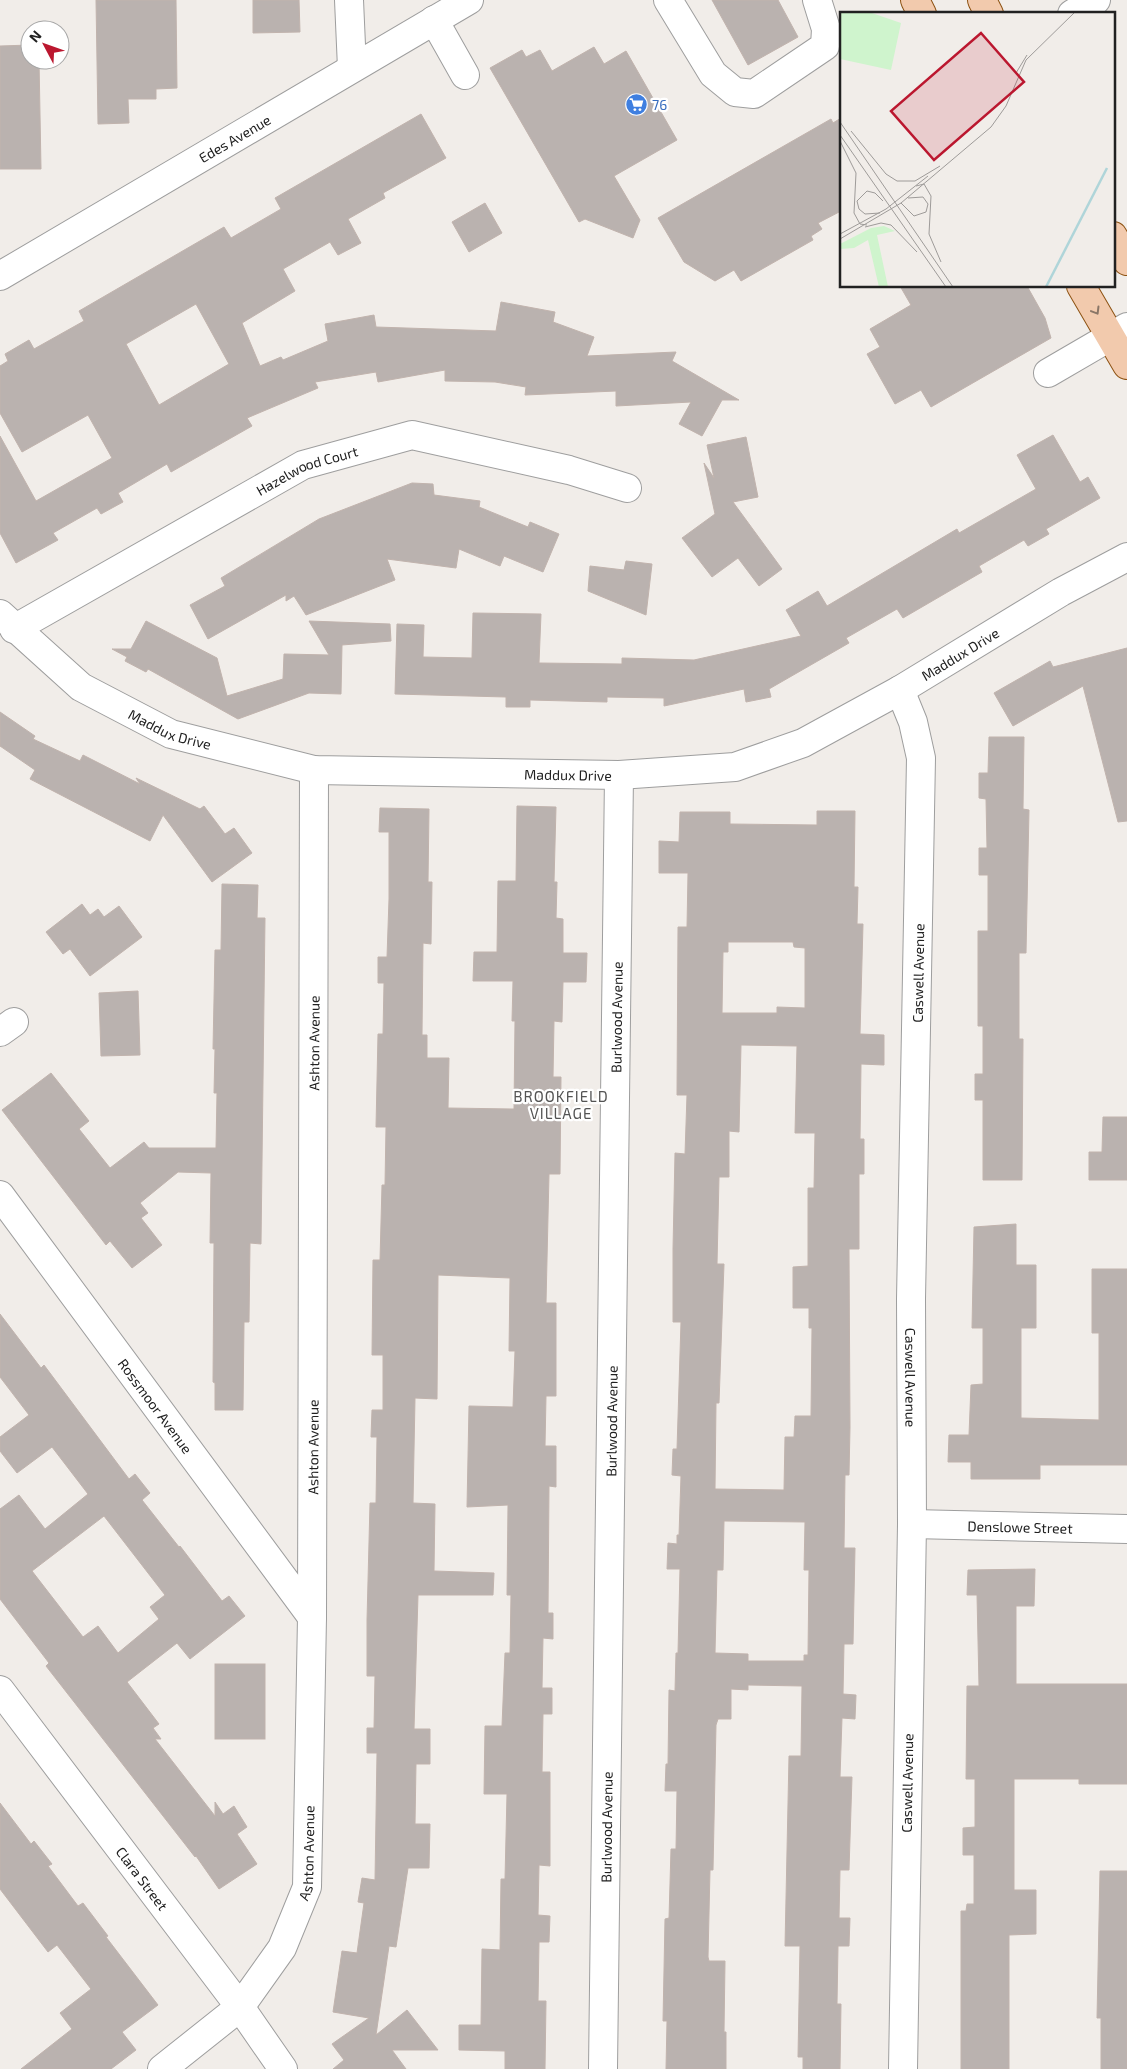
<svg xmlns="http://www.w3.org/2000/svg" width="1127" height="2069" font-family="'Exo 2',sans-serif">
<rect width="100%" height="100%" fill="#f1ede9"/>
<!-- building -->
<g fill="#bab2af" stroke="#c1b3ad" fill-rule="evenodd">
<polygon points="96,0 176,0 177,88 156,89 156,99 128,99 129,123 98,124"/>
<polygon points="253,0 299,0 300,32 253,33"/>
<polygon points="712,0 778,0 798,37 748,65"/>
<polygon points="30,45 30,60 39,60 41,169 0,169 0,46"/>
<polygon points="594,47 604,64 626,51 677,140 614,176 640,220 633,238 585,219 579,222 490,68 522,50 526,57 540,50 552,71"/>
<path d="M 421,114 L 446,158 L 383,193 L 385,198 L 348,219 L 361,243 L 338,255 L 330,242 L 283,269 L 295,291 L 242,323 L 260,366 L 281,357 L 283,360 L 328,341 L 325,324 L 374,315 L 376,327 L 496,331 L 501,302 L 555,312 L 553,322 L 594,337 L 587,356 L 676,352 L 672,361 L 739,400 L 722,400 L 702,436 L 679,424 L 691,402 L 616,406 L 616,391 L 525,395 L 526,387 L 495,382 L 445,381 L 445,370 L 378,382 L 376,372 L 315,382 L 318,388 L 247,418 L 252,426 L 171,472 L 167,464 L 118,493 L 123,502 L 101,514 L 97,508 L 53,533 L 58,540 L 16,563 L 0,533 L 0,436 L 36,501 L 112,458 L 88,415 L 22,452 L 0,413 L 0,366 L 8,361 L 5,354 L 29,340 L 34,349 L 84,321 L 79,311 L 224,227 L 231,238 L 281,209 L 275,198 ZM 196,304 L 229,364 L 159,405 L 126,344 Z"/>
<polygon points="841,118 841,211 818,223 822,229 811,236 813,240 741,281 734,270 715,281 684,262 658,218 831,119 833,123"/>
<polygon points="485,203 502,233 469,252 452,222"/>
<polygon points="900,286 1027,286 1045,318 1051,338 931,407 921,390 895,404 867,354 880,347 870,329 911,305"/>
<polygon points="1053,435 1080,482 1088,477 1100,498 1046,529 1049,534 1028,546 1024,540 979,566 982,572 903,618 897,609 846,638 849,643 769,689 771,697 746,702 744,689 664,706 664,698 607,697 607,702 530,700 530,707 506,707 506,697 395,694 397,624 424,625 423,657 472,658 473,613 541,614 539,663 622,664 622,658 694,660 801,636 786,610 818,591 827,606 957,529 959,533 1036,489 1017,455"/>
<polygon points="746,437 758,497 733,502 782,569 759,586 738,558 712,577 682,538 715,514 704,463 714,478 707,445"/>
<polygon points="412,483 433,484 434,495 480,501 479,507 528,527 530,522 559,534 543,572 504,556 500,566 459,549 456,568 387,559 395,580 306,615 294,596 286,601 286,595 208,639 190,605 225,586 221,578 319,519"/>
<polygon points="626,561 652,564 646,615 588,591 590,566 624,570"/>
<polygon points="146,621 217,658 227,696 283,679 284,654 329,655 309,621 390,624 391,641 342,645 341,694 309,693 238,719 148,669 146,672 125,661 127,657 112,649 131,649"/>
<polygon points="1127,648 1127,821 1118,822 1083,686 1013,726 994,693 1050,661 1053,667"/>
<polygon points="0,712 35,736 33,739 80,761 83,755 140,784 136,778 200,809 204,806 225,834 234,828 252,853 212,882 163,815 150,841 30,779 35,770 0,746"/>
<polygon points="989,737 1024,737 1023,809 1029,810 1026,953 1019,953 1019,1039 1023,1039 1022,1180 983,1180 983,1100 975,1100 975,1074 983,1074 983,1026 978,1026 978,931 988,931 988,875 979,875 979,848 987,848 986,799 979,798 979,773 988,773"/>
<polygon points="517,806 556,807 554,882 557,882 556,918 563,919 563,953 587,953 586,982 563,982 562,1022 554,1021 553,1077 561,1077 560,1174 549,1174 546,1303 556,1303 556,1396 546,1396 545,1446 556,1446 556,1487 549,1486 548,1613 553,1613 553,1639 543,1638 542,1688 552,1688 552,1714 543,1714 542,1772 550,1772 550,1866 539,1865 538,1915 550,1916 549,1942 539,1942 538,2001 546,2001 545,2069 505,2069 505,2051 459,2050 459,2025 481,2025 482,1949 500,1950 501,1879 505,1879 507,1794 484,1794 485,1726 502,1726 505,1653 510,1653 511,1595 507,1595 508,1505 467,1507 469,1406 513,1407 515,1351 509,1351 510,1278 438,1275 437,1399 415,1398 413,1503 435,1504 434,1571 494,1573 493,1595 418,1595 414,1729 430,1729 430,1764 416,1764 415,1824 430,1824 429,1868 408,1868 396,1947 389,1946 376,2035 407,2010 438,2050 392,2050 406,2069 333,2069 344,2060 332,2044 369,2018 333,2012 342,1951 357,1953 364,1903 358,1902 362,1878 375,1880 377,1753 367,1753 367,1728 374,1728 375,1676 367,1676 367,1620 370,1503 376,1503 377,1437 371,1437 372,1410 383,1410 383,1355 372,1355 373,1260 380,1260 382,1185 385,1185 386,1127 376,1127 378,1034 383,1034 384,983 378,983 378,957 387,957 389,899 389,832 379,832 380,808 429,809 428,882 432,882 431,944 423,943 422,1035 427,1035 427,1058 449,1058 448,1108 514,1109 515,1021 512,1021 513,981 473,981 474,952 497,952 498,881 516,881"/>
<path d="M 817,811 L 855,811 L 854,887 L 858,887 L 857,924 L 863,924 L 860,1034 L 884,1035 L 884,1065 L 861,1064 L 860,1139 L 864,1139 L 864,1174 L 859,1174 L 859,1249 L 849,1249 L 850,1427 L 849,1475 L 845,1475 L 844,1548 L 855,1548 L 853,1644 L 844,1644 L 843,1694 L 856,1695 L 855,1719 L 842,1718 L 840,1777 L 852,1777 L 849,1870 L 840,1870 L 839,1918 L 850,1918 L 849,1946 L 838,1946 L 837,2004 L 841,2004 L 840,2069 L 803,2069 L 803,2057 L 798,2057 L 800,1946 L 785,1946 L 789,1756 L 801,1756 L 802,1686 L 748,1685 L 748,1690 L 731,1689 L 731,1719 L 718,1719 L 716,1725 L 713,1870 L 710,1870 L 708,1957 L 709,1961 L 725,1961 L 724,2032 L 726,2032 L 726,2069 L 666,2069 L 667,2021 L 663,2021 L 665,1919 L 669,1918 L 671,1849 L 676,1849 L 677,1791 L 665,1791 L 666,1764 L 668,1764 L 669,1690 L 675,1691 L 676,1653 L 678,1653 L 680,1569 L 667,1569 L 668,1543 L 677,1544 L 677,1535 L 679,1535 L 681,1476 L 672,1475 L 673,1449 L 677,1449 L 681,1322 L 673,1322 L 673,1249 L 675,1153 L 685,1154 L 687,1095 L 677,1095 L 678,927 L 687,927 L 688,873 L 659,873 L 659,841 L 679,842 L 680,812 L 730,812 L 730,824 L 817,825 ZM 728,942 L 793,942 L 794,947 L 805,948 L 805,1008 L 777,1007 L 777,1013 L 722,1013 L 723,952 L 728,952 ZM 741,1045 L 797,1046 L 795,1133 L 815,1133 L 814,1188 L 808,1188 L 808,1266 L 793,1267 L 793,1308 L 809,1308 L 809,1328 L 812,1328 L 811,1416 L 795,1416 L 794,1437 L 785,1437 L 784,1490 L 715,1489 L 716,1403 L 719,1403 L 724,1264 L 717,1264 L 719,1177 L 729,1177 L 729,1131 L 739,1132 ZM 724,1521 L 805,1522 L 804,1570 L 809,1570 L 808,1655 L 804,1655 L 804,1661 L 748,1661 L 748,1654 L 715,1653 L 717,1570 L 723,1570 Z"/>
<polygon points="222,884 258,885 257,918 265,918 261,1244 250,1243 249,1322 244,1322 243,1410 215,1410 215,1383 213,1382 214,1243 210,1243 211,1173 178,1172 140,1203 148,1213 141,1218 162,1245 132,1268 110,1241 106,1245 2,1110 51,1073 89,1121 79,1129 110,1168 144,1142 149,1148 216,1148 217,1093 214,1093 215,1049 213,1049 215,950 221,950"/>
<polygon points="82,904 90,915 98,909 104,917 119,906 142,937 90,976 70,949 63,954 46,932"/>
<polygon points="138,991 140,1055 101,1056 99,993"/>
<polygon points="1103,1117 1127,1117 1127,1180 1089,1180 1089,1152 1102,1152"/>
<polygon points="1016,1224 1016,1265 1036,1265 1036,1328 1021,1328 1021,1418 1099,1420 1099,1333 1092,1333 1092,1269 1127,1269 1127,1465 1040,1465 1040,1479 971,1479 971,1462 948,1462 949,1435 969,1435 971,1385 983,1384 983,1328 972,1328 974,1227"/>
<path d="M 0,1314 L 41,1368 L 44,1365 L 129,1479 L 135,1474 L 150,1493 L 142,1500 L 179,1547 L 180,1546 L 222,1601 L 229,1596 L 245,1616 L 190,1659 L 177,1643 L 127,1682 L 159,1724 L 153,1728 L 161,1739 L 155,1739 L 215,1816 L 215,1802 L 223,1814 L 234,1806 L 247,1827 L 237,1834 L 257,1864 L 219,1889 L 196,1856 L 195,1857 L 46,1666 L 49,1663 L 0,1599 L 0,1509 L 19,1495 L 45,1529 L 88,1494 L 52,1447 L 17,1473 L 0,1451 L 0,1437 L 29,1415 L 0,1377 ZM 104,1516 L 165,1595 L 150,1607 L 159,1619 L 118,1653 L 98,1626 L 83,1637 L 32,1571 Z"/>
<polygon points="1035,1569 1034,1606 1016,1606 1016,1684 1127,1684 1127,1784 1079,1784 1079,1779 1014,1779 1014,1890 1036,1890 1036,1934 1009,1935 1009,2069 961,2069 961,1911 966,1911 967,1904 974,1904 974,1855 963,1855 963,1828 975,1827 975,1779 966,1779 967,1686 979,1686 977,1595 967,1595 968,1570"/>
<rect x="215" y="1664" width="50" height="75"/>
<polygon points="0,1803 31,1844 34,1841 52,1864 48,1866 78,1906 83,1903 108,1936 106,1937 158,2005 122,2032 136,2050 111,2069 21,2069 72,2029 60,2013 91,1989 57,1945 48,1952 0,1889"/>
<polygon points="1100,1871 1127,1871 1127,2069 1101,2069 1101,2018 1097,2018"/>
</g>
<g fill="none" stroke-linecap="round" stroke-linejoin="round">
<defs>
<g id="minor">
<polyline points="349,0 352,68"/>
<polyline points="668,0 713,74 735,92 754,94 825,46 826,29 817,0"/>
<polyline points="1072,14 1096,0"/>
<polyline points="434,20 465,75"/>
<path id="s1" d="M 0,276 L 469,0"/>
<polyline points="1048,373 1127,327"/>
<path id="s2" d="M 0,614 L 81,687 L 171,734 L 314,770 L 619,775 L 735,767 L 803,743 L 900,690 L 1061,592 L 1127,557"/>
<path id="s3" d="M 14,629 L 303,465 L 412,435 L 569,470 L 627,488"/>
<path id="s4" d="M 900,690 L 913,722 L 921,758 L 911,1299 L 912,1524 L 903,2069"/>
<polyline points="0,1032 14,1022"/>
<path id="s5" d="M 0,1195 L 312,1617"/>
<path id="s6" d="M 912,1524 L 1127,1529"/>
<path id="s7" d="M 0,1690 L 240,2007 L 283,2069"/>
<path id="s8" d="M 162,2069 L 240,2007 L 282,1948 L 307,1887 L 312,1617 L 314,770"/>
<path id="s9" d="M 603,2069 L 619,775"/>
</g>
<g id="major">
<polyline points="915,0 922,14"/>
<polyline points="982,0 989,14"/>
<polyline points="1113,236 1127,261"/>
<polyline points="1081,286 1127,365"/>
</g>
</defs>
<!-- minor casing -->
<use href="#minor" stroke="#9e9e9e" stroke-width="30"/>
<!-- major casing -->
<use href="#major" stroke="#8d5212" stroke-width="30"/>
<!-- minor -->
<use href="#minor" stroke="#fff" stroke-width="28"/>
<!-- major -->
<use href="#major" stroke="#f2caad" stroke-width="28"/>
</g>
<!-- one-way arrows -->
<defs><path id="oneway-chevron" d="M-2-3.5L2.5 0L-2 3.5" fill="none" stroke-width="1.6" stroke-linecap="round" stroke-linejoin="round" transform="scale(1.25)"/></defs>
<use stroke="#8a7667" href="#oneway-chevron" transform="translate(1096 311) rotate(59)"/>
<!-- icons -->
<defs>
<symbol id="supermarket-disc" viewBox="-11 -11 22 22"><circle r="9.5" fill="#3f7fe0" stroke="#fff"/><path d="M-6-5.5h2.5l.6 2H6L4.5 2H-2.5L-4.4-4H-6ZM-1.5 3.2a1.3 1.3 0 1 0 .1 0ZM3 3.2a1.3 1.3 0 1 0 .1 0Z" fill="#fff"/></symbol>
</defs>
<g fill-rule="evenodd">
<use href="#supermarket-disc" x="624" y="92" width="25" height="25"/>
</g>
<g text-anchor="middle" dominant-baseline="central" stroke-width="4.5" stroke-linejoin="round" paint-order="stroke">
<!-- shop labels -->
<g font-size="14" fill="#366cbe" stroke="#fff" text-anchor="start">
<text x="652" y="104">76</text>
</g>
<!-- street labels -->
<g font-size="14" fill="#212121" stroke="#fff">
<text stroke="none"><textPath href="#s1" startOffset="272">Edes Avenue</textPath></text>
<text stroke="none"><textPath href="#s3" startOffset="334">Hazelwood Court</textPath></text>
<text stroke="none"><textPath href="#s2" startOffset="1032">Maddux Drive</textPath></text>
<text stroke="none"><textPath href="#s2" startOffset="208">Maddux Drive</textPath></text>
<text stroke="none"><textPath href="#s2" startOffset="612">Maddux Drive</textPath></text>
<text transform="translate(918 973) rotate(-89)">Caswell Avenue</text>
<text stroke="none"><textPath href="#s9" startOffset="1052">Burlwood Avenue</textPath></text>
<text stroke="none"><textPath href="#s8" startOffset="1082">Ashton Avenue</textPath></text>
<text stroke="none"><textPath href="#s4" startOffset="691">Caswell Avenue</textPath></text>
<text stroke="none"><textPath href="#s5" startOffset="262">Rossmoor Avenue</textPath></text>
<text stroke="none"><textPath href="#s9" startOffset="648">Burlwood Avenue</textPath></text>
<text stroke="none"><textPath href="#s8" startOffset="678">Ashton Avenue</textPath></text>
<text stroke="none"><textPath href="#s6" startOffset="108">Denslowe Street</textPath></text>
<text transform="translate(907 1783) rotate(-89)">Caswell Avenue</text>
<text stroke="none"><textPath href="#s9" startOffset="242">Burlwood Avenue</textPath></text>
<text stroke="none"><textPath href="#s8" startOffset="272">Ashton Avenue</textPath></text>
<text stroke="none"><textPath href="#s7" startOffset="236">Clara Street</textPath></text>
</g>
<!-- neighbourhood labels -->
<g font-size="15" letter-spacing="1" fill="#545454" stroke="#fff">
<text x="561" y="1096">BROOKFIELD<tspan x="561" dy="17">VILLAGE</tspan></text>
</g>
</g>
<!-- overview -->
<g transform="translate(840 12)">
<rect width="275" height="275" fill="#f1ede9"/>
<path d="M 0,0 L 29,0 L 61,11 L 51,58 L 0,47 ZM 44,214 L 55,219 L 37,223 L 48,275 L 39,275 L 28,228 L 14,236 L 0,237 L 0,232 L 31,216 Z" fill="#cff4cd"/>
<path fill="none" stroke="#afd5d9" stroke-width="2.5" d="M 206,275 L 267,156"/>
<path fill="none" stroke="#9e9b99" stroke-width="1" d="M 176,61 L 187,43M 0,110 L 113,275M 11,119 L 46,162 L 57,169 L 75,169 L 100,154M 0,123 L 106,275M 0,129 L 16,161 L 14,201 L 20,212 L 27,213M 76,174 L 84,172 L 91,184 L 89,222 L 101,250M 61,191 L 74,204 L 86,200 L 88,192 L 83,185 L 68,186M 40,201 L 25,202 L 19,197 L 17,189 L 27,179 L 35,181 L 43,189M 25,215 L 41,211 L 51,213 L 77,240M 0,222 L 46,197 L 88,164M 0,227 L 61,191 L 151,115 L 166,94 L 186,48 L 235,0"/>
<path fill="#bb172f" fill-opacity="0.15" stroke="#bb172f" stroke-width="2.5" d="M 141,21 L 184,70 L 94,148 L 51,99 Z"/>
<rect width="275" height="275" fill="none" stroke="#212121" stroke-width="2.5"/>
</g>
<!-- north arrow -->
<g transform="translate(45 45) rotate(311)"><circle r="24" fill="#ffffff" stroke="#a6a6a6"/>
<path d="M0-4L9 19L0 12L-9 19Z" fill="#bb172f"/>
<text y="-8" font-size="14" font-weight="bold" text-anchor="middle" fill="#212121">N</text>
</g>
</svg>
